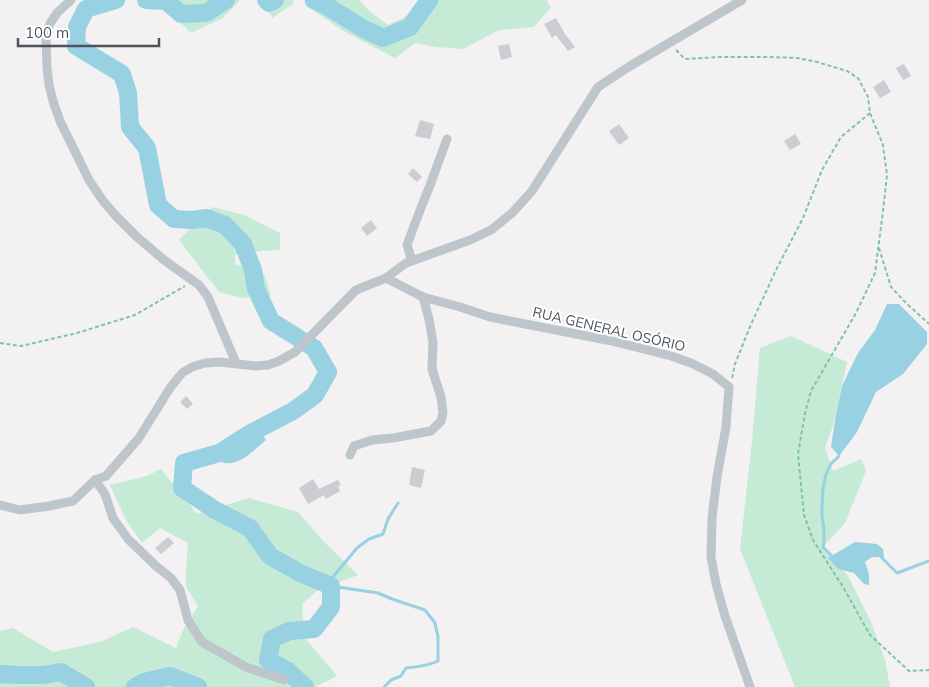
<svg xmlns="http://www.w3.org/2000/svg" width="929" height="687" font-family="Mulish,sans-serif">
<rect width="100%" height="100%" fill="#f3f1f1"/>
<!-- green -->
<g fill="#c5ead5">
<polygon points="176,0 240,0 223,18 191,33 179,21"/>
<polygon points="263,0 293,0 293,4 272,18"/>
<polygon points="306,0 360,0 368,10 388,25 409,15 419,0 546,0 551,7 534,27 499,30 463,49 436,47 415,43 395,58 345,32 305,5"/>
<polygon points="212,207 244,215 280,233 280,250 261,251 235,255 235,264 264,274 271,295 242,298 219,292 179,240"/>
<polygon points="791,336 847,362 833,426 825,448 833,471 861,459 866,471 845,523 823,547 848,576 871,622 885,660 890,687 795,687 740,549 752,441 760,348"/>
<polygon points="161,469 197,514 249,498 298,512 323,541 358,575 318,590 302,604 304,637 337,676 315,687 0,687 0,631 13,628 53,652 100,642 133,627 176,648 183,630 198,606 186,587 186,569 188,543 160,528 142,543 126,520 110,485 147,476"/>
</g>
<!-- water -->
<g fill="#98d1e2">
<polygon points="887,304 899,304 927,332 927,344 903,374 876,392 857,432 839,456 831,447 836,414 842,386 858,353 875,330"/>
<path d="M 255,424 L 266,440 C 255,449 240,466 224,463 C 221,462 217,458 214,456 L 218,444 L 228,444 L 247,426 Z"/>
<polygon points="855,542 877,544 883,549 884,557 872,557 865,562 869,574 869,585 864,584 854,573 838,569 828,558"/>
</g>
<g fill="none" stroke-linecap="round" stroke-linejoin="round">
<!-- stream -->
<g stroke="#98d1e2" stroke-width="3">
<path d="M 832,556 L 823,547 C 826,535 823,527 822,515 C 822,500 822,477 831,464 C 833,461 837,459 839,456"/>
<polyline points="881,557 897,573 929,561"/>
<polyline points="327,584 357,548 369,539 383,534 388,519 398,503"/>
<path d="M 331,586 L 378,593 L 392,599 L 425,610 L 435,623 L 438,637 L 438,661 C 427,666 418,667 406,668 L 401,676 L 391,680 L 384,687"/>
</g>
<!-- river -->
<g stroke="#98d1e2" stroke-width="18">
<polyline points="116,0 86,9 77,27 76,46 122,74 128,93 130,127 147,148 158,205 174,219 192,220 206,218 225,225 243,244 253,270 256,289 271,321 314,348 328,372 315,395 293,411 249,434 219,453 184,463 182,488 215,510 250,528 270,556 300,573 331,586 331,607 314,629 289,631 272,639 268,660 288,671 305,687"/>
<polyline points="146,0 166,1 181,14 206,13 226,0"/>
<polyline points="266,0 269,3 275,0"/>
<polyline points="314,0 325,5 364,29 383,38 410,27 429,0"/>
<polyline points="0,675 2,674 18,675 44,675 61,672 86,687"/>
<polyline points="135,687 144,682 170,676 198,687"/>
</g>
</g>
<!-- building -->
<g fill="#cbcdd2">
<polygon points="556,18 565,34 575,47 568,51 556,35 552,38 544,24"/>
<polygon points="509,44 512,57 501,60 498,46"/>
<polygon points="904,64 911,76 903,80 896,68"/>
<polygon points="884,80 891,92 880,98 873,87"/>
<polygon points="420,120 434,124 430,139 415,136"/>
<polygon points="619,124 629,138 619,145 609,131"/>
<polygon points="795,134 801,144 790,150 784,141"/>
<polygon points="413,168 422,177 417,182 408,174"/>
<polygon points="371,220 377,228 367,236 361,228"/>
<polygon points="186,396 193,404 187,409 180,402"/>
<polygon points="412,467 425,470 421,488 409,485"/>
<polygon points="313,479 319,489 338,480 341,485 338,486 340,491 326,499 324,495 308,504 299,488"/>
<polygon points="168,537 174,543 161,554 155,548"/>
</g>
<g fill="none" stroke-linecap="round" stroke-linejoin="round">
<!-- path -->
<g stroke="#81c4a5" stroke-width="2" stroke-dasharray="4 2.5" stroke-linecap="butt">
<polyline points="676,50 685,59 720,57 770,57 797,58 817,62 847,71 858,78 868,97 870,113 883,145 887,175 883,211 875,273 856,313 811,391 805,413 798,454 804,515 813,540 843,587 870,635 909,671 929,670"/>
<polyline points="879,248 891,287 905,302 929,324"/>
<polyline points="0,343 21,346 77,333 135,315 185,286"/>
<polyline points="732,378 735,364 749,329 775,272 803,218 822,170 841,137 870,113"/>
</g>
<!-- minor -->
<g stroke="#bec5cb" stroke-width="9">
<polyline points="71,0 57,13 51,22 48,28 46,36 47,68 49,85 53,101 60,121 89,180 103,201 117,217 137,237 164,260 199,285 208,297 236,363"/>
<polyline points="412,261 407,245 422,205 429,188 447,139"/>
<polyline points="386,278 423,297 460,307 490,317 612,341 671,356 691,363 713,374 729,387 726,427 717,477 712,518 711,557 716,584 725,616 750,687"/>
<polyline points="350,455 354,446 372,440 393,438 431,431 441,421 443,413 441,397 432,369 433,343 429,319 423,297"/>
<polyline points="95,480 105,494 113,518 128,539 156,566 171,578 180,590 188,620 202,642 246,667 284,680"/>
<polyline points="0,505 20,510 49,506 73,501 95,480 106,476 139,438 170,388 182,373 192,367 205,363 219,362 256,366 268,365 279,361 295,352 356,290 386,278 406,263 470,240 491,230 512,213 532,191 598,87 630,66 742,0"/>
</g>
</g>
<g text-anchor="middle" dominant-baseline="central" stroke-width="4" stroke-linejoin="round" paint-order="stroke">
<!-- street labels -->
<g font-size="14" fill="#4b535c" stroke="#fff">
<text transform="translate(609 329) rotate(13)">RUA GENERAL OSÓRIO</text>
</g>
</g>
<!-- scale -->
<path d="M18 38v8h141v-8" fill="none" stroke="#4b535c" stroke-width="2.5"/>
<text x="25" y="38" font-size="15" fill="#4b535c" stroke="#ffffff" stroke-width="4" paint-order="stroke">100 m</text>
</svg>
